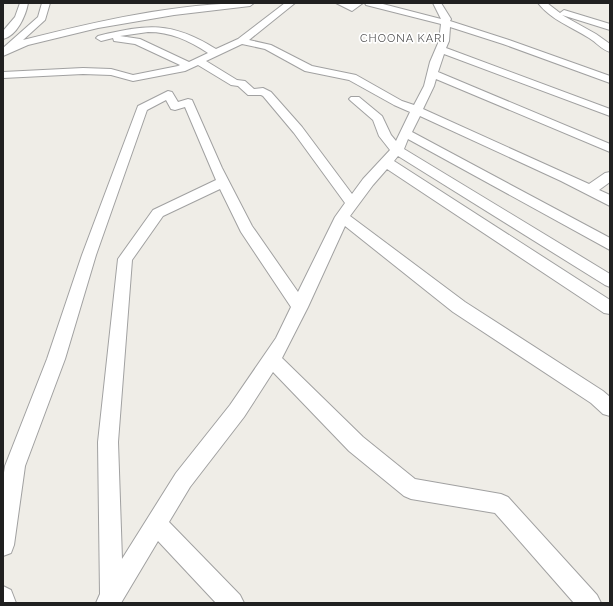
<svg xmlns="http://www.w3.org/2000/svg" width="613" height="606" font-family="Raleway,sans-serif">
<rect width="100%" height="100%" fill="#efede7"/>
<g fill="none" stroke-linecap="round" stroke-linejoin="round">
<defs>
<g id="minor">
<path d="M 20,3 L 28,3 C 26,15 17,36 3,39 L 3,31 L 15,17 Z"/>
<path d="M 42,3 L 50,3 L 45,20 L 23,40 C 98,21 176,3 254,3 L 250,6 L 174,15 L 98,28 L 28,45 L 3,56 L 3,48 L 38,17 Z"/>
<path d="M 285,3 L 295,3 L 249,40 L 271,45 L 312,66 L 356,75 L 402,101 L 414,105 L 424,86 L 430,62 L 439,41 L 441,24 L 366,5 L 365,3 L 379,3 L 441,19 L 433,3 L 441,3 L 451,19 L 450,21 L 509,40 L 610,76 L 610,83 L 503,44 L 450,27 L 449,41 L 446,48 L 610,109 L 610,116 L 444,54 L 438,72 L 610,144 L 610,152 L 436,79 L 434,86 L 423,109 L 589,184 L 605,173 L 610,172 L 610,182 L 599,190 L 610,195 L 610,206 L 561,181 L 420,116 L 412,132 L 610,238 L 610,250 L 408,139 L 404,149 L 610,274 L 610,287 L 605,285 L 398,156 L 394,161 L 610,300 L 610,314 L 604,313 L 387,169 L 373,185 L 350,216 L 465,302 L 603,391 L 610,397 L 610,416 L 603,414 L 591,403 L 453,312 L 345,226 L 308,307 L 282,358 L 363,437 L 415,479 L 501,494 L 508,497 L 597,595 L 601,603 L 574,603 L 495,513 L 411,499 L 404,496 L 349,451 L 273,372 L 244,417 L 190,487 L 169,522 L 240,595 L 244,603 L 216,603 L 158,541 L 121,603 L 96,603 L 100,594 L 98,442 L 118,259 L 153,210 L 216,180 L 185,107 L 175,110 L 171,109 L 166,100 L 147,110 L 96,255 L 65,359 L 25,466 L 14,545 L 11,553 L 3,556 L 3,479 L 5,466 L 47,359 L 82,255 L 138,106 L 168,91 L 172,92 L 178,102 L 188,99 L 192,100 L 222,168 L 252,226 L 298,292 L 335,217 L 345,203 L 294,133 L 263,96 L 261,95 L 248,95 L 238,86 L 231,85 L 198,65 L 185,71 L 133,81 L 111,75 L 83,74 L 3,78 L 3,72 L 83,68 L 111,69 L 133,75 L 178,66 L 180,65 L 135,44 L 114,41 L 113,38 L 101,41 L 96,38 L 98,36 C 147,24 171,21 216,49 L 238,39 ZM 148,32 C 171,32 188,40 208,53 L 189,62 L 140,39 L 120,36 ZM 242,44 L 265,49 L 305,71 L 349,80 L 394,105 L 410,112 L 396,141 L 391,135 L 382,116 L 359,97 L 351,97 L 349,99 L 351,101 L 373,120 L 379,136 L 390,150 L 363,179 L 352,194 L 302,127 L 271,92 L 263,88 L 254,89 L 245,81 L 237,80 L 206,61 ZM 220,189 L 241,232 L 291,307 L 276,338 L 230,405 L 176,473 L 122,559 L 118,442 L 132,260 L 163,216 Z"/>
<polygon points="336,3 351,4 353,3 363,3 352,11"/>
<path d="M 538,3 L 547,3 L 560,13 L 564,10 L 610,24 L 610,30 L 562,15 L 596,34 L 610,44 L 610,52 C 602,50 596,42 589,38 C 572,27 551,20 538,3 Z"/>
<polygon points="3,586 11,590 16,603 3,603"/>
</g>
</defs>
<!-- minor casing -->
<use href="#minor" stroke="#a1a1a1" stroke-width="2"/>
<!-- minor -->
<use href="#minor" fill="#fff" fill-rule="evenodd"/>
</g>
<g text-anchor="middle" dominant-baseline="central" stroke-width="3.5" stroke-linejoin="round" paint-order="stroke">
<!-- far-quarter labels -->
<g font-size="11" letter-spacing="1" fill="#535353" stroke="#fff">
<text x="403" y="38">CHOONA KARI</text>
</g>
</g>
<!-- border -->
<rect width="613" height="606" fill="none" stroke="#202020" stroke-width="8"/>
</svg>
